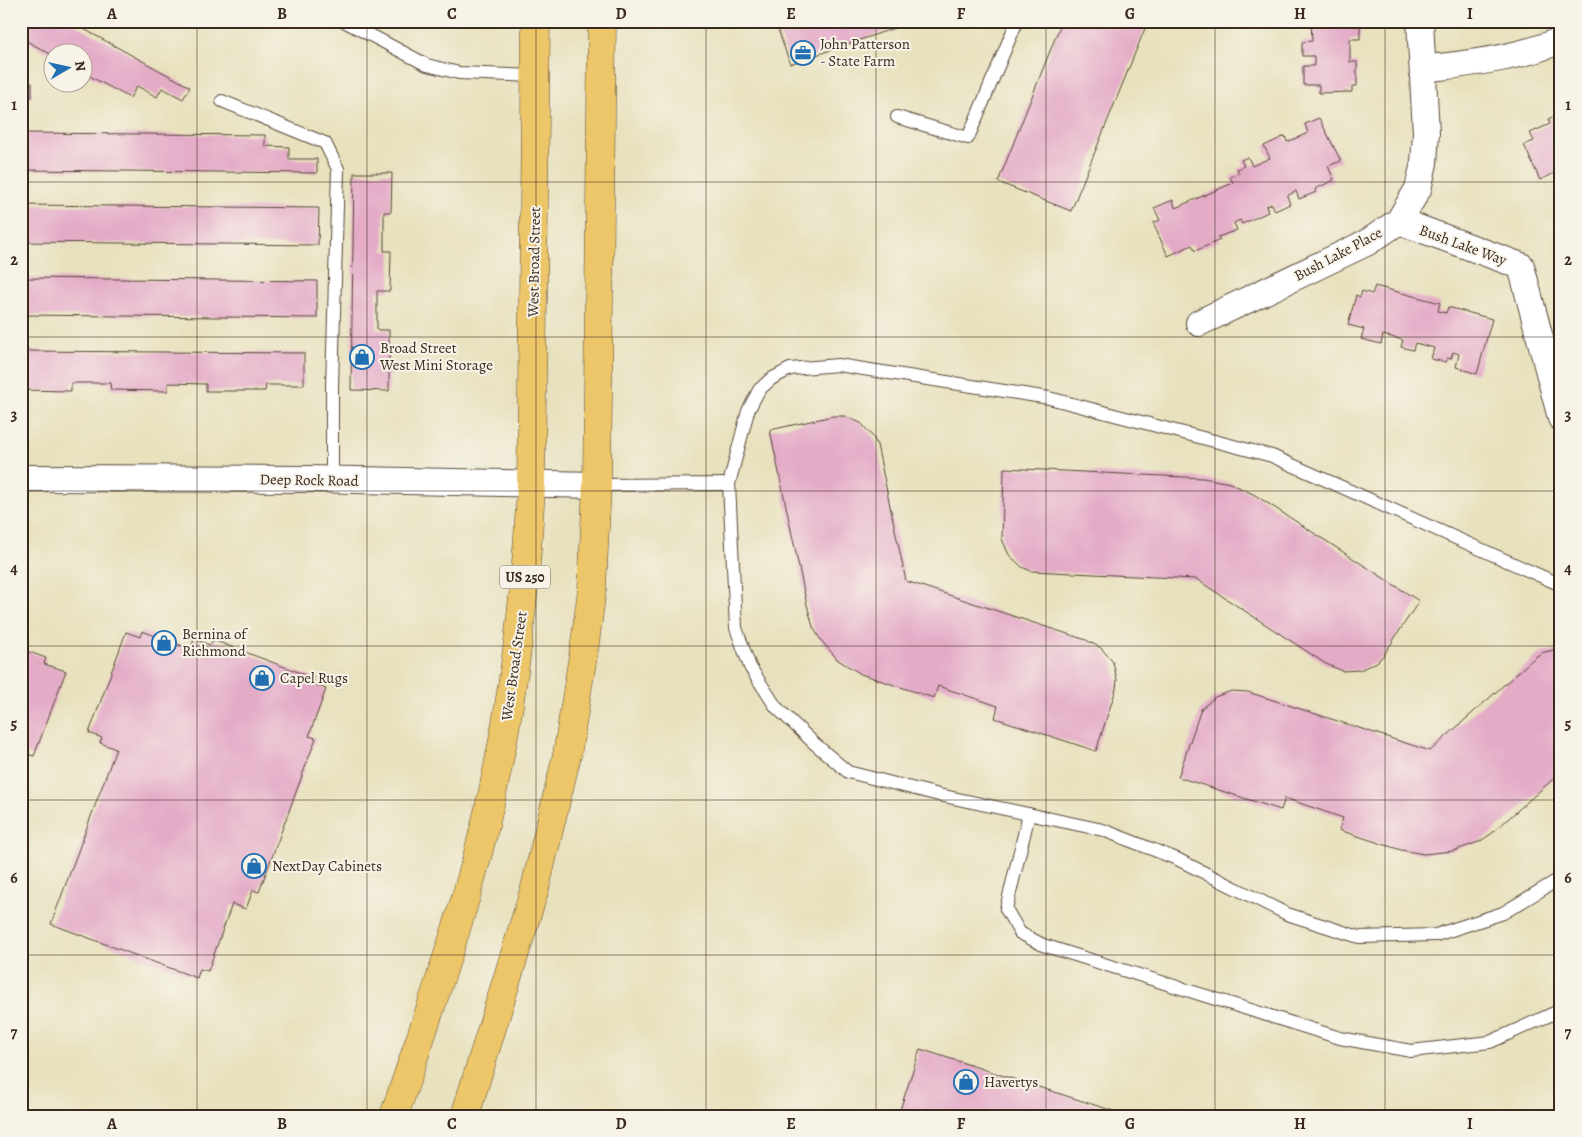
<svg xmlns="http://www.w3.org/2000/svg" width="1582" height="1137" font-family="Alegreya,serif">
<rect width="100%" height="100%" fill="#f7f3e8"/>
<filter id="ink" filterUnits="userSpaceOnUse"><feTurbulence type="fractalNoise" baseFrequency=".02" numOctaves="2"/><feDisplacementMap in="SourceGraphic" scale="10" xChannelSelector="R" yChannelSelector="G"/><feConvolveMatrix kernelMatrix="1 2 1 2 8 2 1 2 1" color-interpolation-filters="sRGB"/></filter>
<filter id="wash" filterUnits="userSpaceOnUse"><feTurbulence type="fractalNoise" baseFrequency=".0096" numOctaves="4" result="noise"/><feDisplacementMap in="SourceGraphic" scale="20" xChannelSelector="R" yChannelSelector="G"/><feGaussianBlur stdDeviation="1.12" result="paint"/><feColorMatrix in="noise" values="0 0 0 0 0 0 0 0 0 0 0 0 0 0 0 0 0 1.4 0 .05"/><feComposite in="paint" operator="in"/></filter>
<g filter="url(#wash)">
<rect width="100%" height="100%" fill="#e8e1be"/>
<g id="blocks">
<!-- building -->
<g fill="#e4abc7">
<polygon points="21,21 69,21 190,87 183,99 162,88 157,97 137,86 130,98 82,72 82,52 52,52 52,55 21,38"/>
<polygon points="775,21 912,21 912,22 790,64"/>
<polygon points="1062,21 1148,21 1071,211 998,182"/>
<polygon points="1311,21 1360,21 1360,39 1350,39 1350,62 1357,62 1357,86 1352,86 1352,92 1319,93 1319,85 1303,85 1303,66 1314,66 1314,56 1302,56 1302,42 1312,41"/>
<rect x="21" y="83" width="11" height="14"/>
<polygon points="1561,113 1561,179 1558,180 1555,173 1540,180 1524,145 1534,141 1530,133 1550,124 1548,119"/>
<polygon points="1319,118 1341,161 1328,166 1334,180 1315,189 1316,192 1299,199 1296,191 1287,196 1290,204 1275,211 1272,204 1266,206 1268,212 1242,224 1240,220 1234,223 1237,230 1218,237 1220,240 1195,251 1192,245 1168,256 1153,223 1160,220 1154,208 1173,200 1175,208 1233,183 1230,177 1239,173 1237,169 1244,166 1241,160 1248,157 1252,166 1270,158 1264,146 1285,136 1287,142 1308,133 1305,124"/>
<polygon points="21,133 265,135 265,146 289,147 289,159 317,159 317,173 21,170"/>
<polygon points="354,173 392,173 391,212 384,212 384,251 391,251 390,291 377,291 377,330 389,330 389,391 351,390"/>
<polygon points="21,205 319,208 318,245 21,242"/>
<polygon points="21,278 317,281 317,318 21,315"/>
<polygon points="1375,286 1440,303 1438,311 1446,313 1448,307 1492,319 1477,374 1456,367 1459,354 1453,352 1451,359 1447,358 1445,362 1431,359 1434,348 1415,343 1413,350 1401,347 1403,340 1383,335 1381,344 1361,339 1364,329 1348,325 1356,295 1360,297 1362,291 1372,294"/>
<polygon points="21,351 304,353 304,385 266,385 265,391 206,391 206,384 168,383 168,391 111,390 110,383 71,383 71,391 21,390"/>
<polygon points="833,416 844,416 861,423 873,437 877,445 906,581 1086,640 1101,648 1113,662 1117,680 1116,689 1096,751 995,718 998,706 938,686 934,698 861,674 838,660 820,639 813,627 806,601 770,430"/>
<polygon points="1004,468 1203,478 1230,483 1255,495 1419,601 1383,656 1377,662 1360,670 1343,671 1326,664 1196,579 1031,571 1022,567 1009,555 1002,539"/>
<polygon points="142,631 191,649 194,639 210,645 213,640 314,678 312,684 326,689 309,736 316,738 259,892 253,890 246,909 232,904 208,971 200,969 197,978 51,924 116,749 100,743 102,738 89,733 126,632 140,637"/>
<polygon points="21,649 46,658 44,664 66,671 34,756 21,752"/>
<polygon points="1558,649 1561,649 1561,772 1491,834 1479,842 1453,851 1424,854 1401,850 1339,830 1343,818 1285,798 1281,810 1178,777 1201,709 1215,697 1231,691 1248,692 1430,751 1533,659 1541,653"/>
<polygon points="920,1049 1126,1115 1126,1116 898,1116"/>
</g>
</g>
</g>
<g filter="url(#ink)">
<use href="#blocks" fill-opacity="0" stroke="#554536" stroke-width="1"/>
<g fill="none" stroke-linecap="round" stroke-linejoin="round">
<defs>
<g id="service">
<polyline points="344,21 427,65 459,73 536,76"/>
<polyline points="222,101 325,143 338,169 332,388 332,480"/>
<polyline points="897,117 968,138 1017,21"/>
<polyline points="597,485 729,484"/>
<polyline points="1561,585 1272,456 1049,398 838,365 790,369 771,379 759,390 748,411 729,484 736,628 750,667 776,707 815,744 848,772 939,795 1103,830 1177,859 1287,914 1359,937 1436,935 1503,913 1561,878"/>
<polyline points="1029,814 1006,909 1020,933 1043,945 1340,1038 1411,1051 1490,1042 1561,1010"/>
</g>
<g id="minor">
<path d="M 1423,69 C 1470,63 1517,59 1561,40"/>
<polyline points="1399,221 1521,266 1561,418"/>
<polyline points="1199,323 1368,242 1399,221 1418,189 1424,163 1426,133 1420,21"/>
<polyline points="21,478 307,479 597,485"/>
</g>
<g id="primary">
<path d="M 394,1116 C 419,1042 445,968 467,893 C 506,760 525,622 531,484 L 536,21"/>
<polyline points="465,1116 535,888 567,755 585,643 592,589 597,485 602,21"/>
</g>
</defs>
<!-- service casing -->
<use href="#service" stroke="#554536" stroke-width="14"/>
<!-- minor casing -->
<use href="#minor" stroke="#554536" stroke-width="28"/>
<!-- primary casing -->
<use href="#primary" stroke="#554536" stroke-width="29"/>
<!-- service -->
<use href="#service" stroke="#fff" stroke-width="12"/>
<!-- minor -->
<use href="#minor" stroke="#fff" stroke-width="26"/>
<!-- primary -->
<use href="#primary" stroke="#ecc669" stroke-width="28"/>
</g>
</g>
<!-- grid -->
<path fill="none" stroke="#3b2a1e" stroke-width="1" stroke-opacity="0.55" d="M 197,21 L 197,1116M 367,21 L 367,1116M 536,21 L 536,1116M 706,21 L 706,1116M 876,21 L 876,1116M 1046,21 L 1046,1116M 1215,21 L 1215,1116M 1385,21 L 1385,1116M 21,182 L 1561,182M 21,337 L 1561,337M 21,491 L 1561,491M 21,646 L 1561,646M 21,800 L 1561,800M 21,955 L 1561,955"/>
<!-- icons -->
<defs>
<symbol id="office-ring" viewBox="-11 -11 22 22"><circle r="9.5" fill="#f7f3e8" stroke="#1f6fb2" stroke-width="1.5"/><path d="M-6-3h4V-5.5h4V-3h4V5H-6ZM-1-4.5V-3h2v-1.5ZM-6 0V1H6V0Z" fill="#1f6fb2"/></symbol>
<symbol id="shop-ring" viewBox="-11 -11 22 22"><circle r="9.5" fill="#f7f3e8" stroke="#1f6fb2" stroke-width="1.5"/><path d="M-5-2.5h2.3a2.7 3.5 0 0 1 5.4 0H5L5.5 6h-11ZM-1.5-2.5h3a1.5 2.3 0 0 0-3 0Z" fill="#1f6fb2"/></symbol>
</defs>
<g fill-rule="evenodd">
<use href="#office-ring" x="789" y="39" width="28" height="28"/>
<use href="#shop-ring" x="348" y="343" width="28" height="28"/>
<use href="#shop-ring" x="150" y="629" width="28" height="28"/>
<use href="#shop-ring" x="248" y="664" width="28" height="28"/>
<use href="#shop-ring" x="240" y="852" width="28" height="28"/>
<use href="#shop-ring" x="952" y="1068" width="28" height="28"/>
</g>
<g text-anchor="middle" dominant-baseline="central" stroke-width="4" stroke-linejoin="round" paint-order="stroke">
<!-- shield labels -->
<rect fill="#f7f3e8" stroke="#73665b" stroke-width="1" x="500" y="565.5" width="50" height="23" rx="4"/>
<g font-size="14" font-weight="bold" fill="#3b2a1e">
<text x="525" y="577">US 250</text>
</g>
<!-- poi labels -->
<g font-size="15" fill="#3b2a1e" stroke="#f7f3e8" text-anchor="start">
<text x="820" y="44">John Patterson<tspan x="820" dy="17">- State Farm</tspan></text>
<text x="380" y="348">Broad Street<tspan x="380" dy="17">West Mini Storage</tspan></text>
<text x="182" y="634">Bernina of<tspan x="182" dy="17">Richmond</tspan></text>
<text x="280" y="678">Capel Rugs</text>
<text x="272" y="866">NextDay Cabinets</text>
<text x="984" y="1082">Havertys</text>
</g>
<!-- street labels -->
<g font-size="15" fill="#3b2a1e" stroke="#f7f3e8">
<text transform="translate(1463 245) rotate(20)">Bush Lake Way</text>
<text transform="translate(1338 254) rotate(-28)">Bush Lake Place</text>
<text transform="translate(534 262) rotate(-89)">West Broad Street</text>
<text transform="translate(309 480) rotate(1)">Deep Rock Road</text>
<text transform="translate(514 666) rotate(-82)">West Broad Street</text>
</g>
</g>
<!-- margin -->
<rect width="1582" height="1137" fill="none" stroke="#f7f3e8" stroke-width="55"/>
<!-- north arrow -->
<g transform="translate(68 68) rotate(81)"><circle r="24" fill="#f7f3e8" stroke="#aca397"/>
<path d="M0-4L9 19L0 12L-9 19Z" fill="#1f6fb2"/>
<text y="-8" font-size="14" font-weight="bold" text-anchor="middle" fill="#3b2a1e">N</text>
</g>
<rect x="28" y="28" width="1526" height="1082" fill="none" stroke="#3b2a1e" stroke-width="2"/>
<g font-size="16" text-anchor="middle" font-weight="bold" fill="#3b2a1e">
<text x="112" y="19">A</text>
<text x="282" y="19">B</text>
<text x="452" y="19">C</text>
<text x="621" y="19">D</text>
<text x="791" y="19">E</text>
<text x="961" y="19">F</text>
<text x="1130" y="19">G</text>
<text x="1300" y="19">H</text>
<text x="1470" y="19">I</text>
<text x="14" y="110">1</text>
<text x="1568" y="110">1</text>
<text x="14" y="265">2</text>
<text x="1568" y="265">2</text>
<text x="14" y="420">3</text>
<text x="1568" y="420">3</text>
<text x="14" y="574">4</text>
<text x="1568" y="574">4</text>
<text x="14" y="729">5</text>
<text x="1568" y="729">5</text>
<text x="14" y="883">6</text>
<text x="1568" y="883">6</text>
<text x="14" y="1038">7</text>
<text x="1568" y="1038">7</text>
<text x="112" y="1129">A</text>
<text x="282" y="1129">B</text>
<text x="452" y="1129">C</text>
<text x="621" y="1129">D</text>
<text x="791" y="1129">E</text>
<text x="961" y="1129">F</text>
<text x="1130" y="1129">G</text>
<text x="1300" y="1129">H</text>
<text x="1470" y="1129">I</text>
</g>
</svg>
